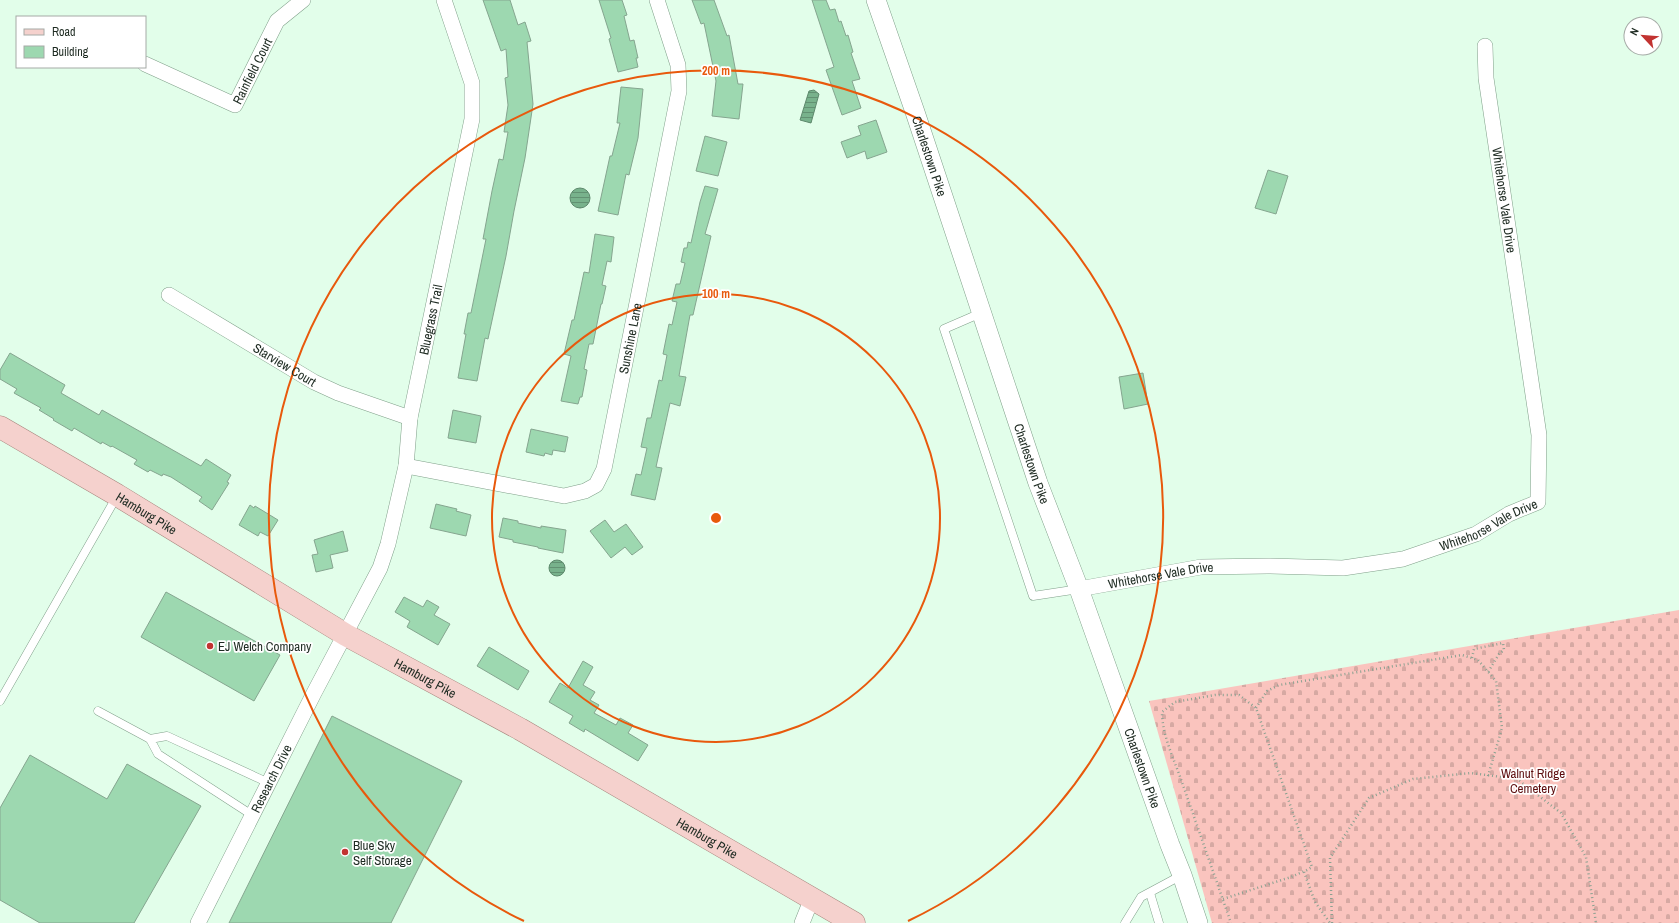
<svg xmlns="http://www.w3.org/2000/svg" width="1679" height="923" font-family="'Archivo Narrow',sans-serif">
<defs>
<pattern id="cemetery-stones" width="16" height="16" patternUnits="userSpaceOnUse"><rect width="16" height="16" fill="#fac4be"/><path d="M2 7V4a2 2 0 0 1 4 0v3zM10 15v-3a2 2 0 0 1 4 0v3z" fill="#d6a9a3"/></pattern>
<pattern id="water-rules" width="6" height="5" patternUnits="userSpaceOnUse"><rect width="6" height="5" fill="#78b28c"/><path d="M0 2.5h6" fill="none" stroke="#629172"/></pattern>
</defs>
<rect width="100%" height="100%" fill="#e2feea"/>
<!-- cemetery -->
<polygon fill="url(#cemetery-stones)" points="1679,610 1679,923 1212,923 1149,701"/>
<!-- water -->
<g fill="url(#water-rules)" stroke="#5d896c">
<polygon points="814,90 819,94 811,123 800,120 809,91"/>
<circle cx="580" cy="198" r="10"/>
<circle cx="557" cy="568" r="8"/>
</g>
<!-- building -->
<g fill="#9dd8b0" stroke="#85a58f">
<polygon points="483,0 510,0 518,25 525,22 531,41 527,42 533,104 525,158 514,211 506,256 488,339 485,338 477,381 458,378 466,334 464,334 468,313 471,313 486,239 483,239 492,191 499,159 503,160 508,132 504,132 508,105 505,78 508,77 506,49 501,51"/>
<polygon points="599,0 622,0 627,15 624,16 630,41 634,40 638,58 636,58 638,67 618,72 609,39 611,38"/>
<polygon points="692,0 714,0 727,36 729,35 738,84 743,84 739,119 712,116 716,81 704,23 701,24"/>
<polygon points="812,0 826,0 830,10 835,9 839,22 841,21 846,36 848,35 853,52 851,53 860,79 852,81 861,108 842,115 826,70 834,67"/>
<polygon points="621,87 643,89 638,138 629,175 626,174 618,215 598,211 610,156 612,156 620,123 617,123"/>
<polygon points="876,120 887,152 867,159 865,151 847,158 841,142 861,135 858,126"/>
<polygon points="705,136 727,142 718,176 696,171"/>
<polygon points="1268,170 1288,176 1276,214 1255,208"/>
<polygon points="705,186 718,189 705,234 711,236 693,315 690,315 679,376 686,377 680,406 670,403 656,467 662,468 655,500 631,495 636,474 641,475 647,448 641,447 647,418 651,418 659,380 662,381 667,355 663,354 669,324 672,325 677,302 672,301 676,284 680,284 685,263 681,262 684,248 687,248 688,242 691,243 700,202"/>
<polygon points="595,234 614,237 611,262 607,261 602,285 606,286 602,304 601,304 593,344 589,344 584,369 587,370 582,397 580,397 578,404 561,401 571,356 564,354 572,320 574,320 584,272 589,273"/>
<polygon points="10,353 65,385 61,393 99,415 102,410 201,466 206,459 231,475 227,482 229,483 212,510 199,501 202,497 171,477 163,474 162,476 150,470 148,472 134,464 137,460 112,446 111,447 102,442 101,444 74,428 72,431 53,420 54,419 39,410 41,408 14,393 17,389 0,379 0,370"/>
<polygon points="1143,373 1148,404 1124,409 1119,377"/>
<polygon points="453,410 481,416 476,443 448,438"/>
<polygon points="531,429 568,437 565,452 553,450 552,455 545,453 544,456 526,452"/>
<polygon points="436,504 457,509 456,511 471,515 466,536 430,528"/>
<polygon points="250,505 254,508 255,506 278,520 268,536 260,532 258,536 239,525"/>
<polygon points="503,518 518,521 518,523 541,528 541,526 566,530 563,553 538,548 538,547 513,542 513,540 499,537"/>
<polygon points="605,520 614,532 626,524 643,547 632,555 625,547 611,558 590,531"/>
<polygon points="343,531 348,551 330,555 333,568 316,572 312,555 318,554 314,540"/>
<polygon points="166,592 280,655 254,701 141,637"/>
<polygon points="404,597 423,607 427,600 439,607 434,615 450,624 438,645 407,627 410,621 395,612"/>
<polygon points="489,647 529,671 518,690 477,666"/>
<polygon points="583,661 593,667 583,685 595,692 590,700 599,705 594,713 616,725 620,718 633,725 628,733 648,745 638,761 585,729 584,732 569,723 573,716 549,702 560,683 568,688"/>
<polygon points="332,716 462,781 391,923 229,923"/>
<polygon points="30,755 107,799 127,764 201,806 134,923 40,923 0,900 0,808"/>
</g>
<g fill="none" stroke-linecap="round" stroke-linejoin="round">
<defs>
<g id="service">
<polyline points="981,313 944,329 1033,596 1079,589"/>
<polyline points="0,701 117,496"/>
<polyline points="98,711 150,739"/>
<polyline points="252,815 158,754 150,739 167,736 269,783"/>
<polyline points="1150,893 1159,923"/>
<polyline points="1125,923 1141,897 1182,875"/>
</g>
<g id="minor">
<path id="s1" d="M 145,64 L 235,105 L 277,21 L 303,0"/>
<path id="s2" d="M 169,295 L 314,382 L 338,393 L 410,418"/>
<path id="s3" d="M 406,466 L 564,496 L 585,491 L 596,485 L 604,469 L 679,91 L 678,65 L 657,0"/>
<path id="s4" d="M 1079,589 L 1201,567 L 1268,566 L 1343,568 L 1403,559 L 1476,534 L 1509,514 L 1538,502 L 1539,435 L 1486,78 L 1485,46"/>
<path id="s5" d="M 198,923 L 314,693 L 380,568 L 388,544 L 406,466 L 410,418 L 472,119 L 472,83 L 444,0"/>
<polyline points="802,923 812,898"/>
</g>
<g id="tertiary">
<path id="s6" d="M 876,0 L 915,112 L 1038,483 L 1079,589 L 1170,845 L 1182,875 L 1198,923"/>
</g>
<g id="primary">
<path id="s7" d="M 0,427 L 117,495 L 346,635 L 520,729 L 854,923"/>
</g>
</defs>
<!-- service casing -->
<use href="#service" stroke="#80a08a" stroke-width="9"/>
<!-- minor casing -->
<use href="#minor" stroke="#80a08a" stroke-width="16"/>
<!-- tertiary casing -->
<use href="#tertiary" stroke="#80a08a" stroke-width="20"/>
<!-- primary casing -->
<use href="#primary" stroke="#a5837b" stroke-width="23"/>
<!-- path -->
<g stroke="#8ba191" stroke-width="2.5" stroke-dasharray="1 3" stroke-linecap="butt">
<polyline points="1472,658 1474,649 1503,643 1504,650 1499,654 1488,672"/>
<polyline points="1256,708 1267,691 1279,685 1462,655 1478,660 1496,681 1502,728 1488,776"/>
<polyline points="1304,872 1315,902 1330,923"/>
<path d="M 1223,899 L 1291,877 L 1307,870 L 1312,867 L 1256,708 L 1239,695 L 1215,695 L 1175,702 L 1162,712 C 1162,736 1175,761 1183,785 C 1199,831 1215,877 1231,923"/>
<polyline points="1332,923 1330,858 1369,798 1413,779 1471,773 1517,779 1561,813 1586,857 1596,923"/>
</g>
<!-- service -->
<use href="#service" stroke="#fff" stroke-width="8"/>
<!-- minor -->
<use href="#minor" stroke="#fff" stroke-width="15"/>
<!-- tertiary -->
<use href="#tertiary" stroke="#fff" stroke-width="19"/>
<!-- primary -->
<use href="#primary" stroke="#f5d1cd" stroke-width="22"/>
</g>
<!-- distance rings -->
<g fill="none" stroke="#e8590c" stroke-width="2">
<circle cx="716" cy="518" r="224"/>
<path d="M524 921A447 447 0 1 1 908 921"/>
</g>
<!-- markers -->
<g fill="#c23331" stroke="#fff" stroke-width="1.5">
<circle cx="210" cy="646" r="4"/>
<circle cx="345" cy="852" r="4"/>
</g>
<g text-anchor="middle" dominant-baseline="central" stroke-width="3.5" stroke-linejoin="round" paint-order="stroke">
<!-- street labels -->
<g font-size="13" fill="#1d2a21" stroke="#fff">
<text stroke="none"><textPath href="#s1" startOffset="137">Rainfield Court</textPath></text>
<text stroke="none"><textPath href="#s6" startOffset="165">Charlestown Pike</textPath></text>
<text transform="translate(1504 200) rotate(82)">Whitehorse Vale Drive</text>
<text stroke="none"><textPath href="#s5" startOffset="653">Bluegrass Trail</textPath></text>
<text stroke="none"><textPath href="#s3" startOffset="346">Sunshine Lane</textPath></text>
<text stroke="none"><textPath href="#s2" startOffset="135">Starview Court</textPath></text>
<text stroke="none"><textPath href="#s6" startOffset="489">Charlestown Pike</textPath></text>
<text stroke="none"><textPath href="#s7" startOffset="170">Hamburg Pike</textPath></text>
<text stroke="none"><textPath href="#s4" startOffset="419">Whitehorse Vale Drive</textPath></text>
<text stroke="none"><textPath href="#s4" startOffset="83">Whitehorse Vale Drive</textPath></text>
<text stroke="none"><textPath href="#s7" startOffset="494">Hamburg Pike</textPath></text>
<text stroke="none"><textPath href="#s6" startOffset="813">Charlestown Pike</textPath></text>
<text stroke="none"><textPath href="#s5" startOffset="162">Research Drive</textPath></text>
<text stroke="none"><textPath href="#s7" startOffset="818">Hamburg Pike</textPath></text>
</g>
<!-- poi labels -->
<g font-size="13" fill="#1d2a21" stroke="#fff" text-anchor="start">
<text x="218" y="646">EJ Welch Company</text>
<text x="353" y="845">Blue Sky<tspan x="353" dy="15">Self Storage</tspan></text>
</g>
<!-- park labels -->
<g font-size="13" fill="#5d0d0e" stroke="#fff">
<text x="1533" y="773">Walnut Ridge<tspan x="1533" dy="15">Cemetery</tspan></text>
</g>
</g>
<circle cx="716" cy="518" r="6" fill="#e8590c" stroke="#fff" stroke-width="2"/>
<g font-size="12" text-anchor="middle" font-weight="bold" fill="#e8590c" stroke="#fff" stroke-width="3.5" stroke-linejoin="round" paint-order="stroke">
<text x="716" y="75">200 m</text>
<text x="716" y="298">100 m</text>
</g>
<!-- legend -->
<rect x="16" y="16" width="130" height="52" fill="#ffffff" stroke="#a5aaa6"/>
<rect x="24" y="29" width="20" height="6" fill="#f5d1cd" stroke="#a5aaa6"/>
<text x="52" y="36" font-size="12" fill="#1d2a21">Road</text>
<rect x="24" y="46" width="20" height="12" fill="#9dd8b0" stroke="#a5aaa6"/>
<text x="52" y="56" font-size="12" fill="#1d2a21">Building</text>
<!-- north arrow -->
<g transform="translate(1643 36) rotate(296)"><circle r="19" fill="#ffffff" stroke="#a5aaa6"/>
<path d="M0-3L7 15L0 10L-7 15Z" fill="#c23331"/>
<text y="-6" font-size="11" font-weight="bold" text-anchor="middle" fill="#1d2a21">N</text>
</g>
</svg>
